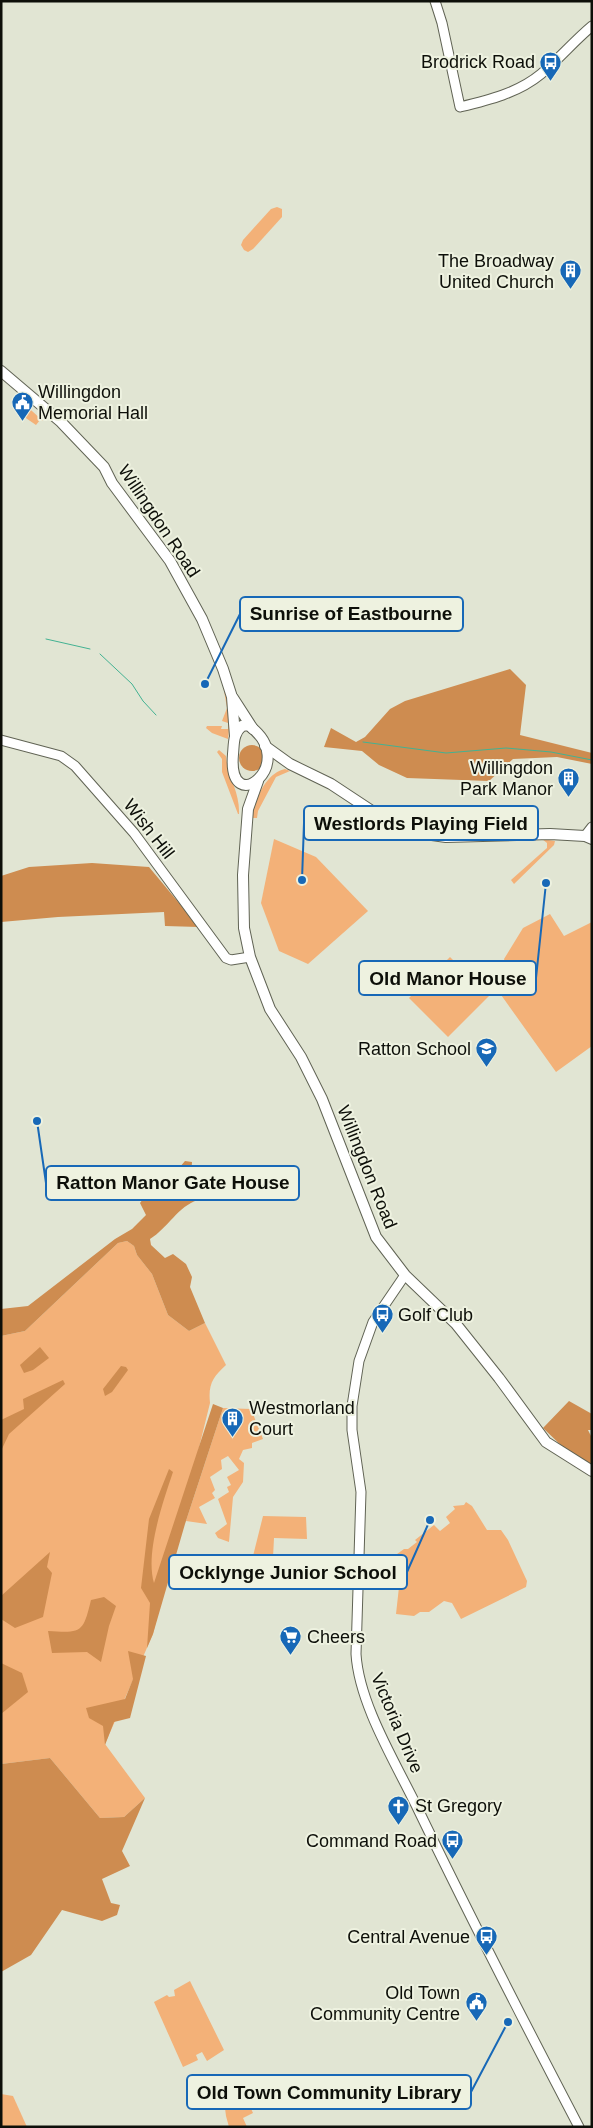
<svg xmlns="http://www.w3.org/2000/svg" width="593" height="2128" font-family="Helvetica,sans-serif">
<rect width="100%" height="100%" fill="#e1e5d3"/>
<!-- green -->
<g fill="#f3b178">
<polygon points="277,207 282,209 282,217 253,249 248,252 244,250 241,245 243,240 271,209"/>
<polygon points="21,401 43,421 40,420 36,425 14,410 14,408 18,402"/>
<path d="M 223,685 C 228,702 231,721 228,739 L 212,733 L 206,728 L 207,726 L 222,726 L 221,729 L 228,729 L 228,723 L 222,721 L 227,708 Z"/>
<path d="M 219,750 L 226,756 C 228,778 240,792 239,814 L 238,814 L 222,772 L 222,759 L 217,752 Z"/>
<path d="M 285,769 L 290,771 L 276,777 L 258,811 L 257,818 L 252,818 C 253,801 267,772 285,769 Z"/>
<polygon points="274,839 316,857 368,911 308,964 279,951 261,903"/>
<polygon points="542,839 555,841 554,845 514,884 511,880 547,848 547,843"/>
<polygon points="550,914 564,936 592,922 592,1046 556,1072 494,985 509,977 504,959 523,928"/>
<polygon points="450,957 489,996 448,1037 409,998"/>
<path d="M 127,1241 L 134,1246 L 137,1255 L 152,1274 L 168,1315 L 189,1331 L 205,1323 L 226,1365 C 213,1377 208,1384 210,1403 L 153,1634 L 105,1744 L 145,1798 L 124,1817 L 100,1818 L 50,1758 L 1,1764 L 1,1336 L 25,1331 L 118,1243 Z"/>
<polygon points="223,1408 251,1409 263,1439 252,1443 252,1448 243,1450 239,1459 244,1463 243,1482 233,1497 229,1542 218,1538 215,1533 227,1524 218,1499 229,1492 227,1487 231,1485 227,1477 239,1470 228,1456 221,1460 222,1469 210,1477 215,1490 212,1493 215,1498 199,1507 207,1524 186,1521"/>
<polygon points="466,1502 472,1506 487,1530 501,1530 508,1540 527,1581 526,1587 461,1619 452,1603 444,1601 429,1612 420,1612 414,1616 396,1614 399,1587 392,1585 382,1574 386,1562 404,1549 408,1549 417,1542 415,1540 434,1525 440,1531 450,1523 446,1517 455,1509 453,1506 464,1505"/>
<polygon points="263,1516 306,1517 307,1539 274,1538 273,1558 253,1556"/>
<polygon points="190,1981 224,2050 207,2061 202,2052 196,2055 198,2060 183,2067 154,2002 167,1995 169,1997 175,1996 174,1990"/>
<polygon points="240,2085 253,2113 243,2118 247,2127 229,2127 226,2116 223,2093"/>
<polygon points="1,2094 13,2096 27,2127 1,2127"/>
</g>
<!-- forest -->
<g fill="#ce8c50">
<polygon points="510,669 526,685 520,735 592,753 592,764 557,757 513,759 489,781 407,778 379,765 362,751 324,747 331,728 356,742 365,737 390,709 405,701"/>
<circle cx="252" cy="758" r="13"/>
<polygon points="92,863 149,867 199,927 165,926 164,912 58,917 1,922 1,876 29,867"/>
<path d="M 185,1161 L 192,1162 L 191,1177 L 197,1188 L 198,1200 C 178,1206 168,1228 150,1239 L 151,1245 L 165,1258 L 173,1254 L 186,1264 L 192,1277 L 190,1287 L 205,1323 L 189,1331 L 168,1315 L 152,1274 L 137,1255 L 134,1246 L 127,1241 L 118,1243 L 25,1331 L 1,1336 L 1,1309 L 28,1306 L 115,1239 L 132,1229 L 146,1215 L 140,1203 L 146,1195 L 162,1188 Z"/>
<polygon points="40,1347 49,1358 33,1370 24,1373 20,1365"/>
<polygon points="121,1366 126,1367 128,1370 112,1392 105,1396 103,1389"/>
<polygon points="63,1380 65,1384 9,1434 1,1451 1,1420 24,1409 23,1399"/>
<polygon points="569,1401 592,1414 592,1430 588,1430 592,1438 592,1465 567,1451 543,1428"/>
<path d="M 213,1404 L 223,1408 L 185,1524 L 153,1634 L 147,1648 L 150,1603 L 141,1588 L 149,1519 L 169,1469 L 173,1472 C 163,1502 145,1553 154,1583 Z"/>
<polygon points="50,1552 47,1567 52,1573 43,1617 15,1628 1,1619 1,1596"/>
<path d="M 104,1597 L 116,1606 L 109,1626 L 101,1662 L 87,1652 L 52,1653 L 48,1631 C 82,1633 83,1633 91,1600 Z"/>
<polygon points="128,1651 146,1656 130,1718 114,1722 105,1745 103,1726 89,1718 86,1708 125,1699 133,1679"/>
<polygon points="1,1663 22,1673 28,1692 1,1714"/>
<polygon points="50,1758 100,1818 124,1817 145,1798 122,1851 130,1866 102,1879 111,1903 120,1905 117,1915 102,1921 62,1910 31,1955 1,1972 1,1764"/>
</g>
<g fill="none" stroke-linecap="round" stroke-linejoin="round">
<!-- stream -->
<g stroke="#43b292" stroke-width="1">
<polyline points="46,639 90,649"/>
<polyline points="100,654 132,684 143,701 156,715"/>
<polyline points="363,742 446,753 506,748 551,752 592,760"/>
</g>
<defs>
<g id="secondary">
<path d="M 435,1 L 442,23 L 460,107 C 489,100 518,93 541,74 C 559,59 574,41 592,26"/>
<polyline points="1,740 61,756 75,766 134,833 226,958 231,960 250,957"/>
<polyline points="585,836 592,827"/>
<path d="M 405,1275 L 373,1322 L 359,1361 L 352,1406 L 352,1430 L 361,1492 L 356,1654 C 359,1703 394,1760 416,1805 C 468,1913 523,2020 579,2127"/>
</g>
<g id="primary">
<polyline points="1,371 61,422 104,467 112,483 170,561 202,619 223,669 232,697 235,736"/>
<polyline points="233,698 253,729"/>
<path d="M 248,725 C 302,762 227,822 233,754 C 234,744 233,733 242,726 Z"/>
<polyline points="265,746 290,764 331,784 384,819 411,832 446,837 550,834 585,836 592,839"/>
<polyline points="258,781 248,809 243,875 244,928 250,957 270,1009 301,1057 322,1099 376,1237 405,1275 456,1324 499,1378 546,1442 592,1471"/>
</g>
</defs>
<!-- secondary casing -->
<use href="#secondary" stroke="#606354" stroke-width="11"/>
<!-- primary casing -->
<use href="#primary" stroke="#606354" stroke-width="12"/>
<!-- secondary -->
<use href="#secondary" stroke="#fff" stroke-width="9"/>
<!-- primary -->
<use href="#primary" stroke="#fff" stroke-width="10"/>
</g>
<!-- icons -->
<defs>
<symbol id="bus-pin" viewBox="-11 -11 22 30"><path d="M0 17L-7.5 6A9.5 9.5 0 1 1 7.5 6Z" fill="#1768b7" stroke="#eef2e0"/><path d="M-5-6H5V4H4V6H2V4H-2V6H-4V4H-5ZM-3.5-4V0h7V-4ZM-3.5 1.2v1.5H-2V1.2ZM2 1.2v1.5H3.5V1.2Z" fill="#fff"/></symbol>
<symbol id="building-pin" viewBox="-11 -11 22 30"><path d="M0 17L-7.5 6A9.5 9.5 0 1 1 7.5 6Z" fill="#1768b7" stroke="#eef2e0"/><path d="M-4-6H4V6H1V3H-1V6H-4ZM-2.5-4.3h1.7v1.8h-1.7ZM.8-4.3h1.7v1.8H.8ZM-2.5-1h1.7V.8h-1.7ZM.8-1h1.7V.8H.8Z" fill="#fff"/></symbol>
<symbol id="civic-pin" viewBox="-11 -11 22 30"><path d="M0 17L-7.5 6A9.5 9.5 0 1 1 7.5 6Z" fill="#1768b7" stroke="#eef2e0"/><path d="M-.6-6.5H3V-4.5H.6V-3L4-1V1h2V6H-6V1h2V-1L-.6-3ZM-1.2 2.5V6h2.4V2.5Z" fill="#fff"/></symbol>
<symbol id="school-pin" viewBox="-11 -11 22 30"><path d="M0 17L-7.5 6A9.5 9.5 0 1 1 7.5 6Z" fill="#1768b7" stroke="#eef2e0"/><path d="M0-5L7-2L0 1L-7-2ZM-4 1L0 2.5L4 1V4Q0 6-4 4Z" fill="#fff"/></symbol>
<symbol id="supermarket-pin" viewBox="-11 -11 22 30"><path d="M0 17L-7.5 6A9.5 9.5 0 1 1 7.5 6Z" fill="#1768b7" stroke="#eef2e0"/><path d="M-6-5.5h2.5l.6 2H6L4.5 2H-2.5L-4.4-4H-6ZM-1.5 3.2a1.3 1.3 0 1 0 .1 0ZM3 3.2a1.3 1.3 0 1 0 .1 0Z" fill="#fff"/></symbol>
<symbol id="church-pin" viewBox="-11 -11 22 30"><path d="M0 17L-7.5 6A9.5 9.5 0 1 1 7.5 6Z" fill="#1768b7" stroke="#eef2e0"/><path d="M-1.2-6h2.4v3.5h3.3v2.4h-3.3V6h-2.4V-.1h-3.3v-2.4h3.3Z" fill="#fff"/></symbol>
</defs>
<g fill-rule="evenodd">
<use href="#bus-pin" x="538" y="50" width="25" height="34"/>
<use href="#building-pin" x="558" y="258" width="25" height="34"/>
<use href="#civic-pin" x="10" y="390" width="25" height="34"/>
<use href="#building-pin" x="556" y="766" width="25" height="34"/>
<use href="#school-pin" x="474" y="1036" width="25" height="34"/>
<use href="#bus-pin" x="370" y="1302" width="25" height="34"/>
<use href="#building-pin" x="220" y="1406" width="25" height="34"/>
<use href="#supermarket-pin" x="278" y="1624" width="25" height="34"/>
<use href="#church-pin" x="386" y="1794" width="25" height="34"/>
<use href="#bus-pin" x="440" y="1828" width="25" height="34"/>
<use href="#bus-pin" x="474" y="1924" width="25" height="34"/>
<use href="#civic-pin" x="464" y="1990" width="25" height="34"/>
</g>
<g text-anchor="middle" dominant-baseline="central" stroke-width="4" stroke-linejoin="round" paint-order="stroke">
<!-- poi labels -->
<g font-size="18" fill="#0d0f09" stroke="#eef2e0" text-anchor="end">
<text x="535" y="62">Brodrick Road</text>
<text x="554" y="261">The Broadway<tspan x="554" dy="21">United Church</tspan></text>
<text x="38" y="392" text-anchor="start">Willingdon<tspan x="38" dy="21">Memorial Hall</tspan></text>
<text x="553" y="768">Willingdon<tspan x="553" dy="21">Park Manor</tspan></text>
<text x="471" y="1049">Ratton School</text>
<text x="398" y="1315" text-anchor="start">Golf Club</text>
<text x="249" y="1408" text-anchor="start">Westmorland<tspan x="249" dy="21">Court</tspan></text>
<text x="307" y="1637" text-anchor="start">Cheers</text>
<text x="415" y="1806" text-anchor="start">St Gregory</text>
<text x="437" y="1841">Command Road</text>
<text x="470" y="1937">Central Avenue</text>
<text x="460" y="1993">Old Town<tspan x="460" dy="21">Community Centre</tspan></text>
</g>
<!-- street labels -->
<g font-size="18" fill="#0d0f09" stroke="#eef2e0">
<text transform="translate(159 521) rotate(56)">Willingdon Road</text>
<text transform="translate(149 829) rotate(52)">Wish Hill</text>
<text transform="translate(367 1167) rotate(68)">Willingdon Road</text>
<text transform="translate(397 1723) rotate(67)">Victoria Drive</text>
</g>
</g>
<!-- callouts -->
<path fill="none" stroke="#1768b7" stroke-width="2" d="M205 684L240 614M302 880L304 823M546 883L536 978M37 1121L46 1183M430 1520L407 1572M508 2022L471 2092"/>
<g fill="#1768b7" stroke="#eef2e0" stroke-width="2">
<circle cx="205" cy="684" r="5"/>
<circle cx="302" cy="880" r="5"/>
<circle cx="546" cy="883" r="5"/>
<circle cx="37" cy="1121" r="5"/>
<circle cx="430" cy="1520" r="5"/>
<circle cx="508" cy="2022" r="5"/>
</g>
<g fill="#eef2e0" stroke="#1768b7" stroke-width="2">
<rect x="240" y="597" width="223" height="34" rx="5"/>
<rect x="304" y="806" width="234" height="34" rx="5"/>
<rect x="359" y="961" width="177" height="34" rx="5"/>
<rect x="46" y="1166" width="253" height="34" rx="5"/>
<rect x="169" y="1555" width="238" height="34" rx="5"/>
<rect x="187" y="2075" width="284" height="34" rx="5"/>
</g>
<g font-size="19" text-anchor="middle" font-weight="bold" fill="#0d0f09">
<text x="351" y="620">Sunrise of Eastbourne</text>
<text x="421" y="830">Westlords Playing Field</text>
<text x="448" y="985">Old Manor House</text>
<text x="173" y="1189">Ratton Manor Gate House</text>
<text x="288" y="1579">Ocklynge Junior School</text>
<text x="329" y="2099">Old Town Community Library</text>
</g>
<!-- border -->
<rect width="593" height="2128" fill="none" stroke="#0d0f09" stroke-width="5"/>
</svg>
